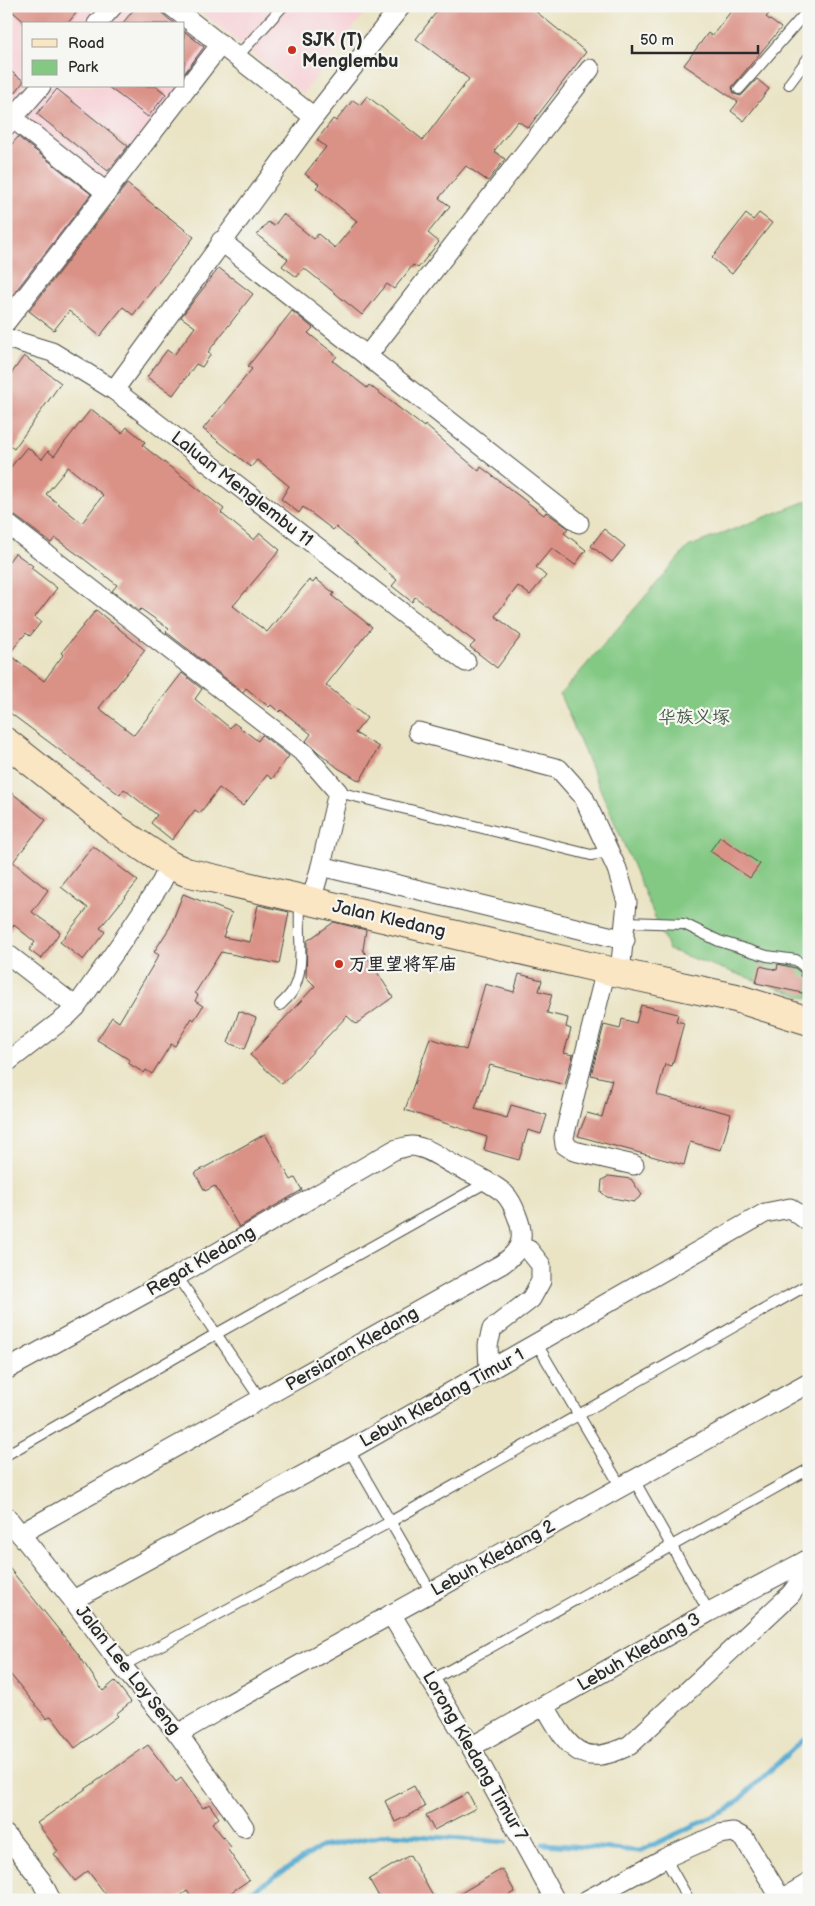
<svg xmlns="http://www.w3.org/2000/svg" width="815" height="1906" font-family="'Balsamiq Sans','LXGW WenKai TC',sans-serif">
<rect width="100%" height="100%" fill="#f6f6f2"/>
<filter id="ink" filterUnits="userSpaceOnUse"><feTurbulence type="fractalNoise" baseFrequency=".02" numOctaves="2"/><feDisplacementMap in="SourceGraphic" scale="10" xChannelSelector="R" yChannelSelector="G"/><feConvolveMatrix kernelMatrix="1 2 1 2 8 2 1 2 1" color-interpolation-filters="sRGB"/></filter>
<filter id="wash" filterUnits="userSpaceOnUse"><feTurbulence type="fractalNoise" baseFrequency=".0096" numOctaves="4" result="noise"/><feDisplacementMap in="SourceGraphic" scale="20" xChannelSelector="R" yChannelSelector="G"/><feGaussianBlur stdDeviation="1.12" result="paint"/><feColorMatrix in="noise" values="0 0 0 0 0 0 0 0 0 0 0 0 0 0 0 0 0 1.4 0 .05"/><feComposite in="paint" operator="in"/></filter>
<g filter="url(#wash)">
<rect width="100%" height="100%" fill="#eae4c5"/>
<!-- built -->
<g fill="#f7cfd5" fill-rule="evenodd">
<path d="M 6,6 L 172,6 L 218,43 L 6,320 ZM 24,24 L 184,24 L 184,86 L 24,86 Z"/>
<polygon points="193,6 370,6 303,94"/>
</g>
<!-- green -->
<polygon fill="#83c984" stroke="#577a58" points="809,500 809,999 669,950 560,695 688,547"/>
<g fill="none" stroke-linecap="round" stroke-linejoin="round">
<!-- stream -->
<g stroke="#54aad1" stroke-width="5">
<polyline points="543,1844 640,1851 729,1809 809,1734"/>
<polyline points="238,1900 321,1847 390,1834 506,1842"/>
</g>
</g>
<g id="blocks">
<!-- building -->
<g fill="#da9186" fill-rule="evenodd">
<polygon points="6,6 82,6 67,24 27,24"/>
<polygon points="143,6 153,6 175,24 122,24 135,8"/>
<polygon points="441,6 529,6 586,52 528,128 518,121 494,151 505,159 488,181 466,166 439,198 450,206 428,233 439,242 418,268 413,265 394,289 387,284 362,315 304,268 297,277 282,266 288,259 257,235 268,222 274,226 283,214 314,239 318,234 335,248 357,221 316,188 319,184 305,174 326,147 317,140 333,119 336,121 353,100 360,105 367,96 423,140 469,79 416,39"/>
<polygon points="735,6 759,6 769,14 766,17 781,28 732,87 734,94 741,96 757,79 769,89 744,121 731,111 738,102 684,65 708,33 712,36"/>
<polygon points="184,31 204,47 184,74"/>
<polygon points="6,68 24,81 15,93 6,86"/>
<polygon points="107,86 156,86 166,94 148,117"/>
<polygon points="57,89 128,146 108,171 37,114"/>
<polygon points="18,137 91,194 11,297 6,293 6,151"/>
<polygon points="127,184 194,237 133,315 123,307 100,336 69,311 54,330 29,311"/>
<polygon points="759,213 772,223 732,274 712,258 746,214 753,220"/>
<polygon points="219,268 253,294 208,352 211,354 202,367 196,364 173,395 147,377 167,350 174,355 195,327 181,317"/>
<polygon points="292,311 313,328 308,333 337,356 333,361 367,388 369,385 424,427 425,425 479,471 481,467 544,515 546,512 568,528 564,533 586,550 575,565 552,548 536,567 546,576 530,595 518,586 495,616 521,636 497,668 470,647 475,642 415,597 412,602 392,586 397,580 336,527 333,530 303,507 299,513 281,499 289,486 257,460 251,467 203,429 252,369 248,366"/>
<polygon points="24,356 61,383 14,449 6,443 6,381"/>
<path d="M 91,409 L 122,433 L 127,427 L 145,442 L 142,445 L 224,509 L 221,513 L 254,540 L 260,533 L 280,550 L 233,606 L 267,632 L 309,580 L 313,583 L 316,579 L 334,593 L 332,596 L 372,627 L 326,685 L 367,718 L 355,733 L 379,747 L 360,781 L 338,768 L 318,752 L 306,741 L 311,734 L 281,710 L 279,712 L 271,705 L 269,707 L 246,688 L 243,692 L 166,632 L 169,629 L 141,609 L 139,611 L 112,591 L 117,585 L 84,559 L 55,538 L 51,543 L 6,509 L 6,473 L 27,447 L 42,459 L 48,451 L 54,456 ZM 68,467 L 103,495 L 82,523 L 46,494 Z"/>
<polygon points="604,529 625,546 612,562 591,546"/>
<polygon points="15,553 33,566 31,568 57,588 35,617 41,622 30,636 26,633 9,654 44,681 63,655 61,653 96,610 145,650 99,708 134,735 182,673 202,689 195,699 230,728 234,723 258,741 262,735 289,756 272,779 267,775 243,806 219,788 200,813 195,810 172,840 151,823 157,815 124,789 120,795 6,710 6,565"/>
<polygon points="12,793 46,820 13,862 48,890 32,912 60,932 41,959 29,950 35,942 14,925 6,935 6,801"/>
<polygon points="720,837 760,864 750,878 710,851"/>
<polygon points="93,846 138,881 100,928 105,932 83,960 60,942 88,908 61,887"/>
<polygon points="183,894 232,913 223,937 250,942 258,905 289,912 279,964 221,952 195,993 198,995 195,1001 203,1006 194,1020 192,1018 175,1046 171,1044 152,1074 146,1070 144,1073 128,1063 130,1060 97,1040 112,1017 119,1022 159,955 154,952 170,927"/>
<polygon points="334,922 366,930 363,950 393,997 356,1024 347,1016 282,1084 250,1055 315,986 306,977 307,941"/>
<polygon points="778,964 795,968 801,973 800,976 809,978 807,994 756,983 760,966 777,970"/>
<polygon points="519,974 542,980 539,991 552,994 547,1013 568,1018 566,1027 571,1029 564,1053 573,1055 565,1085 490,1065 475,1109 507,1118 511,1105 547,1115 541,1134 528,1130 519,1160 484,1150 487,1137 405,1110 430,1038 466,1050 485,984 514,992"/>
<polygon points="641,1005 678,1014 676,1021 684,1023 672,1066 665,1064 657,1095 731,1114 721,1150 690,1142 684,1165 578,1136 587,1113 602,1117 612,1080 591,1075 604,1025 620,1029 622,1019 636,1023"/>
<polygon points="239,1011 256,1018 245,1049 228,1043"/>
<polygon points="265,1134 291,1180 295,1178 302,1190 239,1227 215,1186 205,1191 195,1173"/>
<polygon points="609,1176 631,1179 642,1195 634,1202 607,1197 601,1192 602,1180"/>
<polygon points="6,1564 78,1654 103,1691 115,1681 131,1702 116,1714 118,1716 75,1748 51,1716 47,1719 6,1669"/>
<polygon points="148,1745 176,1782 181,1778 203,1808 209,1804 219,1818 212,1823 231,1847 228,1850 249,1880 220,1900 194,1900 187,1891 175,1900 110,1900 88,1871 75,1881 54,1854 58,1851 37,1823"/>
<polygon points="414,1786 425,1807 395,1822 385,1801"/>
<polygon points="468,1793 476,1808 434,1830 426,1815"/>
<polygon points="410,1855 435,1900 381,1900 369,1879"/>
<polygon points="502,1869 515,1892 501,1900 449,1900"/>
</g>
</g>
</g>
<g filter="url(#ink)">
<use href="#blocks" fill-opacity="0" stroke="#484742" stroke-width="1"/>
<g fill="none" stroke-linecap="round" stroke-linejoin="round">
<defs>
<g id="service">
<polyline points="237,57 283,6"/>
<polyline points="789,84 809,57"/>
<polyline points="739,89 809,9"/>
<polyline points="338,792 591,855 608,852"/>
<polyline points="627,922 684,924 719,941 767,956 796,960 809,971"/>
<path d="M 280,1005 C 284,1001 290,996 293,990 C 307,964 296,927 301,899"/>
<polyline points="177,1276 261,1400"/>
<polyline points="537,1344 621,1487"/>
<polyline points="349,1450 431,1592"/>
<polyline points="6,1455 216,1334 487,1182"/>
<polyline points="634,1480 709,1612"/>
<polyline points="122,1666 390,1522 809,1284"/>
<polyline points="432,1680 809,1469"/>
<polyline points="665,1858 689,1900"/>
</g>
<g id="minor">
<polyline points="171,6 314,117"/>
<polyline points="97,24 113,6"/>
<polyline points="6,113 107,193"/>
<polyline points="6,126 41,86"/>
<polyline points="221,241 579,523"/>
<polyline points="6,322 221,44"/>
<polyline points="6,338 52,352 114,390 466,662"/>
<polyline points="367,356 590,69"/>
<polyline points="114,390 314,117 401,6"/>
<polyline points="6,523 305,754 338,792 321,866"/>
<polyline points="418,732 559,769 583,796 617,869 627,902 620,973"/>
<polyline points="311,901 321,866 625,940"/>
<polyline points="6,953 76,1007"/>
<polyline points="606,970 564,1137 565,1145 574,1151 634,1165"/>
<polyline points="6,1063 66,1017 76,1007 119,946 161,883 170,865"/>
<path d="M 6,1370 L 177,1276 L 394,1150 C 399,1149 406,1146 412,1146 C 427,1147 441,1158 454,1165 C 471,1173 489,1181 504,1193 C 511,1200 514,1207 517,1216 C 526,1238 521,1251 502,1264 L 20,1534"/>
<polyline points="489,1371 488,1345 492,1329 531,1299 541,1281 541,1265 529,1250 520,1247"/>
<polyline points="6,1516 73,1600 122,1666 178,1734 244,1827"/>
<polyline points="73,1600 349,1450 765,1213 790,1208 809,1222"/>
<polyline points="391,1614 471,1747 555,1900"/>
<path d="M 545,1706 C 568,1747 580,1770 630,1745 L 791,1594 L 805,1575 L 805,1561"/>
<polyline points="178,1734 229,1704 809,1383"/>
<polyline points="471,1747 709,1612 809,1559"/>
<polyline points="6,1835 41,1880 51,1900"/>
<polyline points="782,1899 809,1883"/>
<polyline points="587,1900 665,1858 719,1834 733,1832 744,1838 782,1900"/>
</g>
<polyline id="secondary" points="6,742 116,829 170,865 186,872 606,970 736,998 809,1021"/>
</defs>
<!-- service casing -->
<use href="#service" stroke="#484742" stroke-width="12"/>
<!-- minor casing -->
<use href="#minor" stroke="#484742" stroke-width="21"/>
<!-- secondary casing -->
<use href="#secondary" stroke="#484742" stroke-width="30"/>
<!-- service -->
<use href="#service" stroke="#fff" stroke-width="10"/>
<!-- minor -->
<use href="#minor" stroke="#fff" stroke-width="19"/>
<!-- secondary -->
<use href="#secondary" stroke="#fbe6c4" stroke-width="28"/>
</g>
</g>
<!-- markers -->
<g fill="#c8321e" stroke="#f6f6f2" stroke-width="2">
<circle cx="292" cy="50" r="5"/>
<circle cx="339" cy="964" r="5"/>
</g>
<g text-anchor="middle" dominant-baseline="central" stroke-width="4.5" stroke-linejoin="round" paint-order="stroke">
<!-- poi labels -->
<g font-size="18" font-weight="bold" fill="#2b2b2b" stroke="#f6f6f2" text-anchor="start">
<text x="302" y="40">SJK (T)<tspan x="302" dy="21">Menglembu</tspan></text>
<text x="349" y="964">万里望将军庙</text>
</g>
<!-- street labels -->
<g font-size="18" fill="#2b2b2b" stroke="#f6f6f2">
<text transform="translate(242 489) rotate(38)">Laluan Menglembu 11</text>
<text transform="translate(389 919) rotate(13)">Jalan Kledang</text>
<text transform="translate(201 1261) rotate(-30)">Regat Kledang</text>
<text transform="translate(352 1349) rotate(-30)">Persiaran Kledang</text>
<text transform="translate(442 1398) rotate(-29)">Lebuh Kledang Timur 1</text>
<text transform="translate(493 1558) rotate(-29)">Lebuh Kledang 2</text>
<text transform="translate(639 1652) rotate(-30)">Lebuh Kledang 3</text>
<text transform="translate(128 1670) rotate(52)">Jalan Lee Loy Seng</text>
<text transform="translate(475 1756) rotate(60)">Lorong Kledang Timur 7</text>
</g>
<!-- park labels -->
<g font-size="18" fill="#455a46" stroke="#f6f6f2">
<text x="694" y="717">华族义塚</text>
</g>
</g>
<!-- margin -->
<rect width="815" height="1906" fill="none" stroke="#f6f6f2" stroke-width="25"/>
<!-- legend -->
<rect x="22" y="22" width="162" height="65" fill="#f6f6f2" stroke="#a5a5a2"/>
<rect x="32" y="39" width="25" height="8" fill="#fbe6c4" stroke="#a5a5a2"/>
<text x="68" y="48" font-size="15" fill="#2b2b2b">Road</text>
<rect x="32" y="60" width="25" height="15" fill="#83c984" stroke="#a5a5a2"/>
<text x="68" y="72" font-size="15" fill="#2b2b2b">Park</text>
<!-- scale -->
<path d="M632 45v8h126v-8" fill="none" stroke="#2b2b2b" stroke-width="2.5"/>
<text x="640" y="45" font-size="15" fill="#2b2b2b" stroke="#f6f6f2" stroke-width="4" paint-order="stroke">50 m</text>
</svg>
